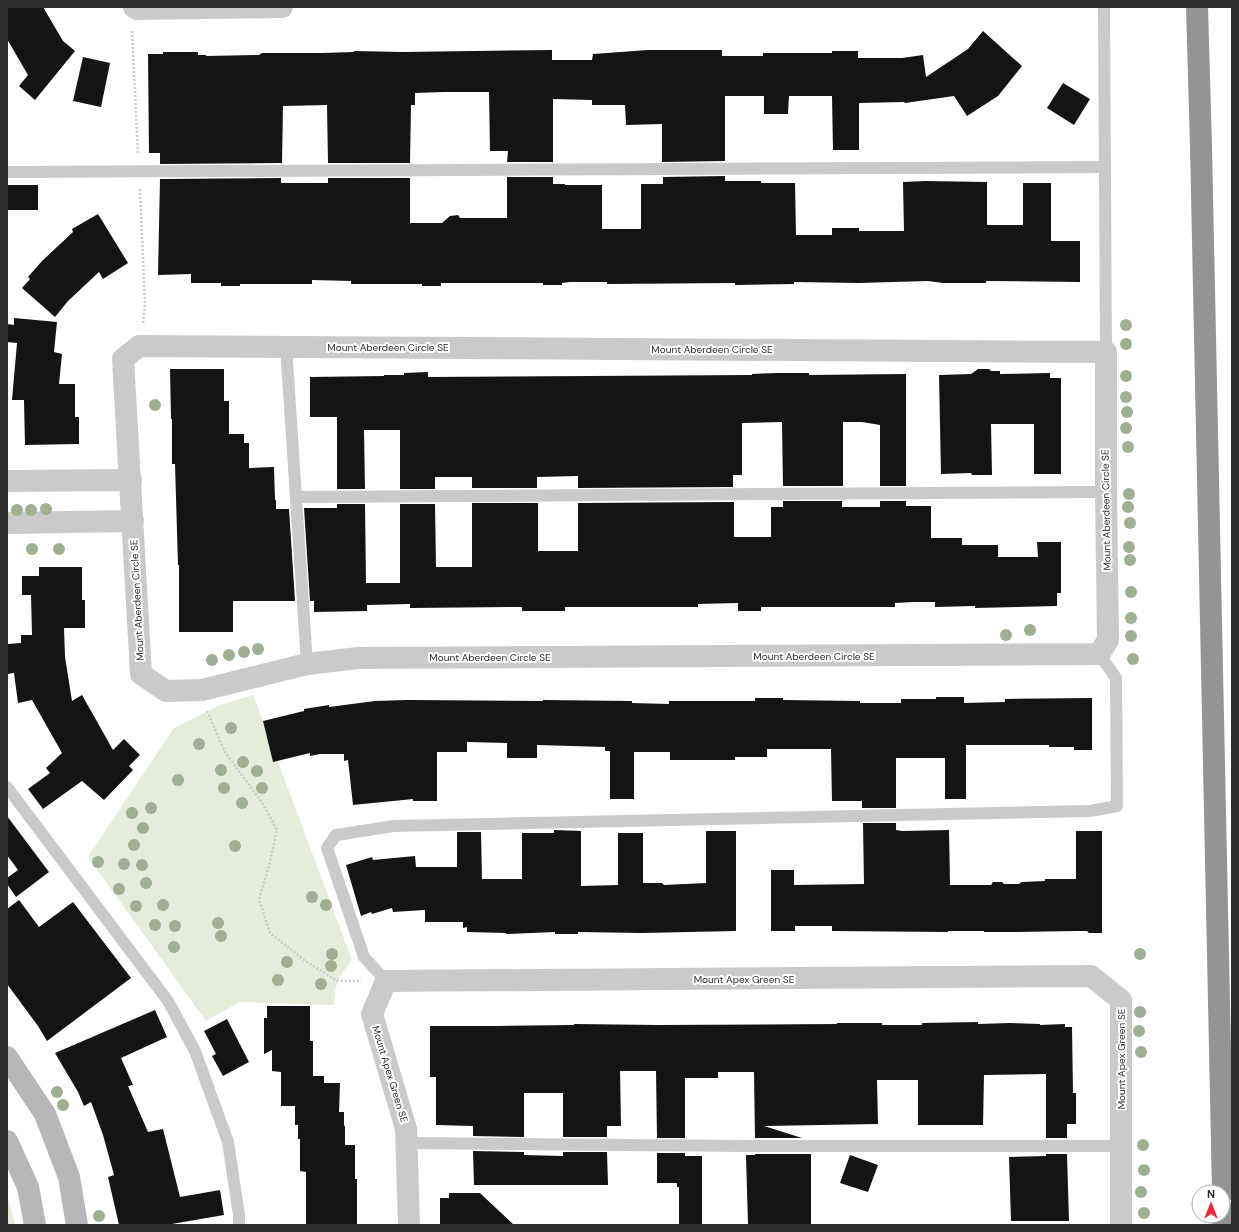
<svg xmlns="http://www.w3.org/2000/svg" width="1239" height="1232" font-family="'DM Sans',sans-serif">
<rect width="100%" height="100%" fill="#fff"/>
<!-- green -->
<g fill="#e5ecda">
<path d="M 253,695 L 352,960 C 338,977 335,984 334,1005 L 240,1002 L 206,1021 L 88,857 L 174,728 L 220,705 Z"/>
<polygon points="7,1193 15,1225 7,1225"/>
</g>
<!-- building -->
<g fill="#141414">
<polygon points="7,7 43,7 63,41 75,51 35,100 19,86 28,75 7,39"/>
<polygon points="983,31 1022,66 998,96 967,116 954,96 905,103 904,102 859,103 859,150 833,150 832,96 789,96 788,114 764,114 764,96 725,96 725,161 662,162 662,124 626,125 625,105 592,105 592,100 553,99 553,162 507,162 508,151 490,151 489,92 444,92 415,93 415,105 411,105 410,163 328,163 327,105 283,106 282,163 160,164 160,153 149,153 148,54 163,54 163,52 198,52 198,55 206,55 206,56 259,55 262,53 321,53 354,52 354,51 402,52 552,50 552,60 592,60 593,54 648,50 722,50 722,56 763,56 763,53 832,53 832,51 858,51 858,58 902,58 923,55 926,77 968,49"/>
<polygon points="83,57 110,63 101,107 73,101"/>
<polygon points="1063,83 1090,99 1074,125 1047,108"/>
<polygon points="725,176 725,181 761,181 761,183 795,183 796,235 832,235 832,228 859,228 859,231 904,231 903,182 925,181 987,182 987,225 1023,225 1023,183 1051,183 1051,241 1080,241 1080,282 986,281 986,283 943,283 928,281 859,283 794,282 794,284 735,285 735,283 607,284 607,282 570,282 562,283 562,285 543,285 543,283 441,283 441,286 422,286 422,284 351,284 351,281 312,280 312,284 240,284 240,286 221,286 221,283 191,283 191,274 158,275 160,179 281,178 281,183 328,183 328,178 410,178 410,223 442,223 450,216 458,215 460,218 507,218 507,177 553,177 553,184 565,184 565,185 602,185 602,229 641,229 641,184 663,184 663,177"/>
<rect x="7" y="185" width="31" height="25"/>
<polygon points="98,214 128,263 103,279 99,272 68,301 55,317 22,288 30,279 28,277 42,261 73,232 72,229"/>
<polygon points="14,318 57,322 54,352 62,354 59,384 75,384 75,417 79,417 79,444 25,445 24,400 12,400 17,343 7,342 7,324 14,325"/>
<polygon points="170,369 224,369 224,401 229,401 229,434 244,434 244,443 249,443 249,468 274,467 275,500 276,500 276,509 289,509 295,601 233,601 233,632 179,632 179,565 178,565 175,464 172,464 172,419 171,419"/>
<polygon points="978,369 989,369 991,371 1000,371 1000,374 1050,373 1050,378 1061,378 1061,474 1034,474 1034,424 991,424 992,475 972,475 971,473 941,474 939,375 971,374"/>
<polygon points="428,372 428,377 752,375 752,374 777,373 809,373 809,375 906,374 906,486 880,486 880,425 862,422 843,422 843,486 783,486 782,422 742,423 742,475 733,475 733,487 578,488 578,476 537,477 537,488 472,488 472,477 435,477 435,489 400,489 400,430 364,430 365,489 337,489 337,417 310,417 310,377 384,376 384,375 404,375 404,373"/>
<polygon points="783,501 842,501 842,507 880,507 880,501 906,501 906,506 931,506 931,538 962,538 962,545 998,545 998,557 1038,557 1037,542 1061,542 1061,593 1057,593 1057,606 975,608 975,606 935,607 935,602 913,602 895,603 895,607 761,607 761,611 738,611 738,603 698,604 698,607 565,607 565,611 522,611 522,607 511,607 410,608 410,604 367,605 367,611 314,612 314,601 310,601 304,508 337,508 337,504 365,504 366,583 400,583 400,504 435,504 436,567 472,567 472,503 538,503 538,551 578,551 578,503 734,502 734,537 771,537 771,507 783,507"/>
<polygon points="39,567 82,567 82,600 85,600 85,628 64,628 65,657 72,701 82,695 113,750 124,739 140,755 129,766 133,770 104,800 82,781 43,809 28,789 50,773 46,768 62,753 32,700 18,703 14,673 7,674 7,644 21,643 21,635 32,635 31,595 22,595 22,576 39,576"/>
<polygon points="936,697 964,697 964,703 1005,702 1005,699 1092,698 1092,750 1074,750 1074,747 1049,747 1049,745 966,745 966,799 945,799 945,758 896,758 896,808 862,808 862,801 832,801 831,749 767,749 767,757 735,757 735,760 670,760 670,752 634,752 634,799 610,799 610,751 605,751 605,747 537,745 537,758 507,758 507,743 467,742 467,752 437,752 437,801 413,801 413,799 353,805 348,760 344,761 344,754 320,754 310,756 310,753 273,762 263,721 304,711 304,709 329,705 329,707 375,701 408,700 543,701 543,700 632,701 632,703 669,704 669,701 755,701 755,698 783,698 783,700 860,701 860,703 901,703 901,699 936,699"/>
<polygon points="7,816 49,872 16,897 7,884 7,878 18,870 7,855"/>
<polygon points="863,823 896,823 896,830 902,831 949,830 950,885 991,885 993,882 1002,882 1004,884 1019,884 1022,882 1045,881 1045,879 1076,879 1076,831 1102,831 1102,933 1089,933 1087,931 1077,931 1015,932 984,932 984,931 948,931 948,932 832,931 832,926 795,926 795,931 771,931 771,870 794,870 794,885 864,884"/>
<polygon points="554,830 581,831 581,886 618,885 618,833 643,833 643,883 662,883 664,885 706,883 706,831 736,831 736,931 642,933 578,932 578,934 555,934 555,932 506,934 506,933 467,932 467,927 463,928 463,922 425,922 425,910 393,912 392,908 372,914 371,912 361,916 346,865 372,857 373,860 415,856 416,867 457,867 457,832 481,832 482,879 522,879 522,833 554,833"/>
<polygon points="19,900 39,927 73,902 131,978 47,1041 38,1026 7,984 7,909"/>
<polygon points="267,1006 310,1006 310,1041 313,1041 313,1076 324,1076 324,1083 340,1083 339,1112 344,1112 344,1125 345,1127 345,1145 355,1145 355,1179 357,1179 357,1225 306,1225 306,1172 300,1171 300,1139 298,1139 298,1125 295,1125 295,1106 281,1106 281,1072 272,1071 272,1050 264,1054 264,1018 267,1018"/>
<polygon points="155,1010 167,1037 121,1058 133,1085 128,1086 148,1132 163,1129 180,1197 220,1190 224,1215 166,1225 119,1225 108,1177 114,1175 103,1135 91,1102 84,1106 78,1092 55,1053"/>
<polygon points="227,1019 249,1062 223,1076 212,1056 216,1054 204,1031"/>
<polygon points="978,1022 978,1024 1010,1023 1040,1024 1040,1025 1065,1024 1065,1027 1072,1027 1073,1093 1076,1093 1076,1124 1067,1124 1067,1138 1046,1138 1046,1074 984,1075 983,1125 918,1125 918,1080 877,1080 878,1124 764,1126 802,1138 755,1138 754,1072 718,1072 718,1078 685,1078 685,1138 657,1138 656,1071 620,1071 621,1126 607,1126 607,1137 563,1137 563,1093 524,1093 524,1137 473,1136 473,1126 436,1125 436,1077 430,1077 430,1026 496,1026 574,1025 574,1024 658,1025 837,1024 837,1023 882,1023 882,1025 922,1025 922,1023"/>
<polygon points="473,1151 524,1152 524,1155 563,1156 563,1152 607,1152 608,1185 474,1185"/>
<polygon points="657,1153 685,1153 685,1156 702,1156 702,1225 679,1225 679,1187 677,1187 677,1183 657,1183"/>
<polygon points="755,1154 811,1154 811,1225 748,1225 746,1155 755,1155"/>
<polygon points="1046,1154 1067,1154 1069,1221 1011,1221 1009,1157 1046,1156"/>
<polygon points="850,1155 878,1165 868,1192 840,1183"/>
<polygon points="449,1193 480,1193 514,1225 440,1225 440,1198 449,1198"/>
</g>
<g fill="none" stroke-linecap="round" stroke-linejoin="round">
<!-- path -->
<g stroke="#cacaca" stroke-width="2.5" stroke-dasharray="2 2" stroke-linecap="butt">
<polyline points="132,31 138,154"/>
<polyline points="140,189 145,305 143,323"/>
<polyline points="207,711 225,752 263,804 277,830 269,866 259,899 270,933 304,960 337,981 361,981"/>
</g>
<!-- lane -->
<g stroke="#cacaca" stroke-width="12">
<polyline points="1104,7 1106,352"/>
<polyline points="7,172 1105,167"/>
<polyline points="286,346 307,664"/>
<polyline points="296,497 1106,492"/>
<polyline points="7,787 168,1001 195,1051 228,1142 239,1215 239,1225"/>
<polyline points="386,981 364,957 327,848 336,835 394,826 1090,811 1117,806 1116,678 1099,654"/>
<polyline points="407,1143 745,1146 1121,1146"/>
</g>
<!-- street -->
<g stroke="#cacaca" stroke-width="22">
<polyline points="134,7 137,9 282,7"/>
<polygon points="139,346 1106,352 1106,492 1108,640 1099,654 358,658 307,664 202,690 166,691 141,674 123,359"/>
<polyline points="7,481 131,480"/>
<polyline points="7,523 133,521"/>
<polyline points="409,1225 406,1129 372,1014 386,981 1091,976 1121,1000 1121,1225"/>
</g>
<!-- secondary -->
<g stroke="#b7b7b7" stroke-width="22">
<polyline points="7,1057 45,1114 69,1177 77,1225"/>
<polyline points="7,1141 28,1187 35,1225"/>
</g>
<!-- highway -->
<g stroke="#949494" stroke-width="22">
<polyline points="1197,7 1201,146 1223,1192"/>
<polyline points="1223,1211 1223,1225"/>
</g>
</g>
<!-- trees -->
<g fill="#a0ae92">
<circle cx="1126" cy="325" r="6"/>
<circle cx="1126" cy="344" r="6"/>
<circle cx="1126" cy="376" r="6"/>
<circle cx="1126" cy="397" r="6"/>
<circle cx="155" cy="405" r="6"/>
<circle cx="1127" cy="412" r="6"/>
<circle cx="1126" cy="428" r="6"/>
<circle cx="1128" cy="447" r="6"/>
<circle cx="1129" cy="494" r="6"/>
<circle cx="1128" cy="507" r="6"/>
<circle cx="46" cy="509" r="6"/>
<circle cx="17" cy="510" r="6"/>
<circle cx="31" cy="510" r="6"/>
<circle cx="1130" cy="523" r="6"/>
<circle cx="1129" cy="547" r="6"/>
<circle cx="32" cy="549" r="6"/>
<circle cx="59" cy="549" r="6"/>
<circle cx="1130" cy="560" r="6"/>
<circle cx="1131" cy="592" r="6"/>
<circle cx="1131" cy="618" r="6"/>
<circle cx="1030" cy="630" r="6"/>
<circle cx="1006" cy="635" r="6"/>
<circle cx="1131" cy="636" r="6"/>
<circle cx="258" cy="649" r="6"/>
<circle cx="244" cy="652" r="6"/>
<circle cx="229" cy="655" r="6"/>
<circle cx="1133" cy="659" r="6"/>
<circle cx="212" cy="660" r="6"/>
<circle cx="231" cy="728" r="6"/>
<circle cx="199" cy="744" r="6"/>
<circle cx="243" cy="762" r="6"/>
<circle cx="221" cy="770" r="6"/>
<circle cx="257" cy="771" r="6"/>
<circle cx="178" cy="780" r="6"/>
<circle cx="224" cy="788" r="6"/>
<circle cx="262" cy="788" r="6"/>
<circle cx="242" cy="803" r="6"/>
<circle cx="151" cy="808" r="6"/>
<circle cx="132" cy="813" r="6"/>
<circle cx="143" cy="828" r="6"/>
<circle cx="134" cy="845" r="6"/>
<circle cx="235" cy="846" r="6"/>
<circle cx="98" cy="862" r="6"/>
<circle cx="124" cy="864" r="6"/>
<circle cx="142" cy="865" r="6"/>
<circle cx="146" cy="883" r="6"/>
<circle cx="119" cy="889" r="6"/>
<circle cx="312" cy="897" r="6"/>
<circle cx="163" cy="905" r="6"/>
<circle cx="326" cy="905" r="6"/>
<circle cx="136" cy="906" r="6"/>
<circle cx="218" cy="923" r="6"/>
<circle cx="155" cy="925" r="6"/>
<circle cx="175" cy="926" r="6"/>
<circle cx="221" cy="936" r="6"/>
<circle cx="174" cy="947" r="6"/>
<circle cx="332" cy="954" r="6"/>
<circle cx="1140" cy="954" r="6"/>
<circle cx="287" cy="962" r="6"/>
<circle cx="331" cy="966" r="6"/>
<circle cx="278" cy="980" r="6"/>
<circle cx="321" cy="984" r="6"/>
<circle cx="1140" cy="1012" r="6"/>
<circle cx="1139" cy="1031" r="6"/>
<circle cx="1141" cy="1052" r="6"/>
<circle cx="57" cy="1092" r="6"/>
<circle cx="63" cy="1105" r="6"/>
<circle cx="1143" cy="1145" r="6"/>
<circle cx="1144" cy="1170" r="6"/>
<circle cx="1141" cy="1192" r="6"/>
<circle cx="1144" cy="1213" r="6"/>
<circle cx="99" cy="1216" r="6"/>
</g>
<g text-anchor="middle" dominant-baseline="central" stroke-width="4" stroke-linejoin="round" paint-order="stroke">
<!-- street labels -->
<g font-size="10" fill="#2d2d2d" stroke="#fff">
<text x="388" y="347">Mount Aberdeen Circle SE</text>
<text x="712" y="349">Mount Aberdeen Circle SE</text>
<text transform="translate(1106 510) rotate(-91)">Mount Aberdeen Circle SE</text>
<text transform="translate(137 600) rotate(-93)">Mount Aberdeen Circle SE</text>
<text x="814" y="656">Mount Aberdeen Circle SE</text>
<text x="490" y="657">Mount Aberdeen Circle SE</text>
<text x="744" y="979">Mount Apex Green SE</text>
<text transform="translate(1121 1059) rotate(-90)">Mount Apex Green SE</text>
<text transform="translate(390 1074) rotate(73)">Mount Apex Green SE</text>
</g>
</g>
<!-- border -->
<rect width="1239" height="1232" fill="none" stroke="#2d2d2d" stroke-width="16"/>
<!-- north arrow -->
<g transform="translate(1211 1204)"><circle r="19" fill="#ffffff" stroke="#ababab"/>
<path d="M0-3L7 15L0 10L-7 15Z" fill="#ee263f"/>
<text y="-6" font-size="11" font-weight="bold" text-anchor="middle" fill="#2d2d2d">N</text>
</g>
</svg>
